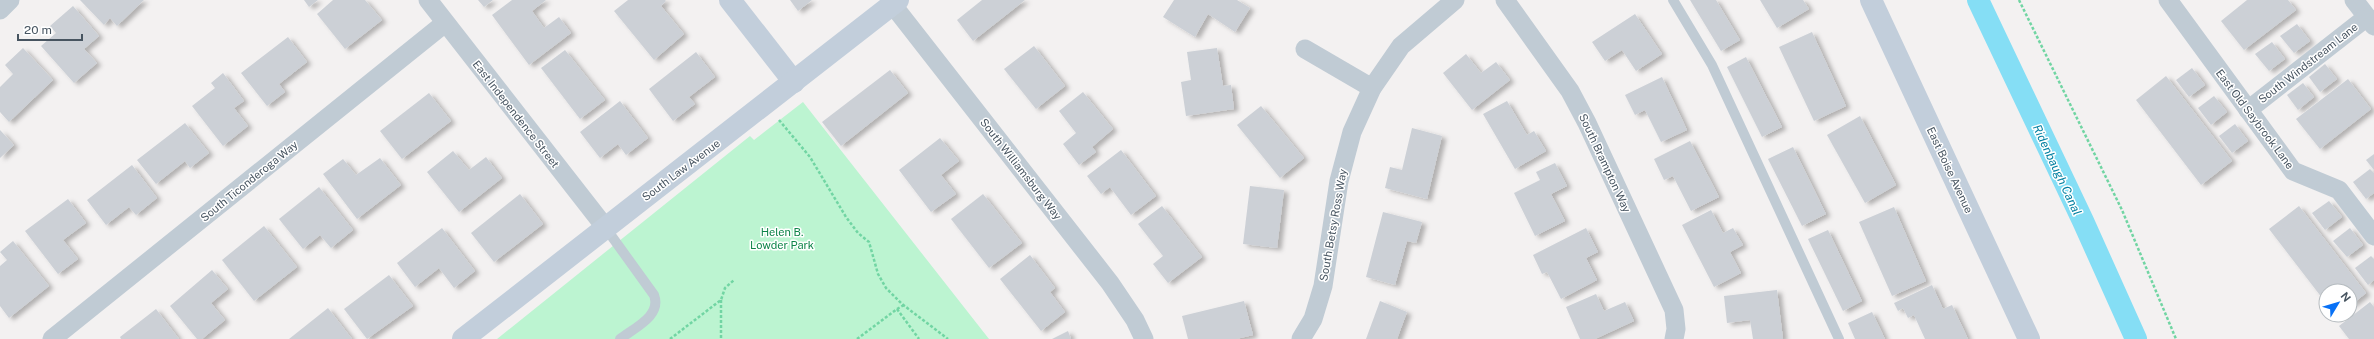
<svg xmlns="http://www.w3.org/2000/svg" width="2374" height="339" font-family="'Public Sans',sans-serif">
<defs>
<filter id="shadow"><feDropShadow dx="4.5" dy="2.5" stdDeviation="2" flood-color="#0004"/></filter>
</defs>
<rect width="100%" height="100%" fill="#f3f1f1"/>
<!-- green -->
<polygon fill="#bcf4d1" points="803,102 989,339 497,339 750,136 754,140"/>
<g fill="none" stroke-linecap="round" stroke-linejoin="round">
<!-- canal -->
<polyline stroke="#85def5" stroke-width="22" points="1978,0 2083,221 2136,339"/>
</g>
<!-- building -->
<g fill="#ccd0d6" filter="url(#shadow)">
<polygon points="80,0 144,0 117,26 110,18 104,25"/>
<polygon points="304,0 318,0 309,7"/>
<polygon points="333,0 365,0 382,20 345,49 317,14"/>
<polygon points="478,0 493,0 484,7"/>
<polygon points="512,0 546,0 532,11 544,28 559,17 571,33 529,65 492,15"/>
<polygon points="628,0 665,0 666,1 661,6 684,34 654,60 614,11"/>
<polygon points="790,0 812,0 798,11"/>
<polygon points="982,0 1025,0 973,41 957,20"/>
<polygon points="1174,0 1237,0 1250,8 1235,32 1208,14 1195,37 1163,17"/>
<polygon points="1690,0 1716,0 1740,40 1721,51"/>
<polygon points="1760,0 1803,0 1809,9 1777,28"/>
<polygon points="2247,0 2288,0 2296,10 2244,50 2221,21"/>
<polygon points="73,6 99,36 84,49 97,63 74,83 41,46 56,33 50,26"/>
<polygon points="1635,14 1662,54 1636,71 1622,50 1605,61 1592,42"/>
<polygon points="2297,24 2310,41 2294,53 2280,36"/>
<polygon points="1812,32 1846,106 1814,121 1779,47"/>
<polygon points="288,37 307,62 279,84 285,92 267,106 241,73"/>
<polygon points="2272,42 2285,59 2269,71 2255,54"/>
<polygon points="1034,46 1065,86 1036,109 1004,69"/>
<polygon points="23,48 53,80 9,122 0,112 0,87 13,74 5,65"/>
<polygon points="1217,48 1223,86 1231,85 1234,109 1186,116 1181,82 1191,80 1187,52"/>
<polygon points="565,50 605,100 580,119 541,68"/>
<polygon points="696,52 715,77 689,97 695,104 673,121 649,89"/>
<polygon points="1466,54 1481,73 1496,62 1510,80 1472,110 1443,73"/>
<polygon points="1746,57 1782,127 1762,137 1727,67"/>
<polygon points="2325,64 2337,79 2320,92 2309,77"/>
<polygon points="2192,68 2205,85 2189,97 2176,80"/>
<polygon points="890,70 908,93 841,146 822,122"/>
<polygon points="223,73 244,101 234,108 248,126 223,146 192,106 215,88 211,83"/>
<polygon points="2166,76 2232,161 2201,185 2136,100"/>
<polygon points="1662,77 1687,130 1661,142 1645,110 1635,115 1625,95"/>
<polygon points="2348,79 2371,109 2320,149 2296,119"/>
<polygon points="2303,83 2314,97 2298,110 2287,95"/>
<polygon points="1083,92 1113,129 1092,147 1096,152 1079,165 1063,144 1076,133 1059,111"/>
<polygon points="429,93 451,121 402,159 380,131"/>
<polygon points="2214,96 2227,112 2211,125 2198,108"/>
<polygon points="620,101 648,138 626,155 618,144 600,158 580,132"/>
<polygon points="1507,101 1527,135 1534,131 1546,151 1515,169 1483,114"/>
<polygon points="1261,106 1304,158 1280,178 1237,125"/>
<polygon points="1860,116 1896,185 1865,203 1827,135"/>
<polygon points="185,123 209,153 190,168 185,161 156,184 137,160"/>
<polygon points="2235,124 2248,141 2232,153 2219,136"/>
<polygon points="1412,128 1442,136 1427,199 1385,188 1390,167 1402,170"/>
<polygon points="0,130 14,145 0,158"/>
<polygon points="940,138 959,161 941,175 956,194 931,212 899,170"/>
<polygon points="1690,141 1719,197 1691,211 1673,176 1664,180 1654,159"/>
<polygon points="1793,147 1826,214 1802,226 1768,159"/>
<polygon points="1121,150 1156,196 1131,215 1110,187 1101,194 1087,176"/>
<polygon points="453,151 469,170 486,157 502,178 459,212 427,172"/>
<polygon points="2374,154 2374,170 2366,160"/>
<polygon points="380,158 401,185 357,219 323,174 343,159 356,175"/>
<polygon points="1555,163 1567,186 1551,194 1565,221 1535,236 1514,193 1540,180 1536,172"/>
<polygon points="132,165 157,198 136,215 129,207 106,225 87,200"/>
<polygon points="2370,169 2374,173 2374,193 2366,199 2353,182"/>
<polygon points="1250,186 1284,190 1277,248 1243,244"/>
<polygon points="319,187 353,230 331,248 320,235 303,249 279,219"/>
<polygon points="520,194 543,224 494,262 471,233"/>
<polygon points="983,194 1022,243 989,268 951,219"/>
<polygon points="68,199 86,223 63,240 78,259 58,274 25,231"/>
<polygon points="2329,201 2342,217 2325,230 2312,213"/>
<polygon points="1162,206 1202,257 1168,283 1153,264 1163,256 1138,224"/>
<polygon points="2299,206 2366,293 2350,306 2350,291 2326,291 2326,303 2269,229"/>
<polygon points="1894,207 1926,281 1892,296 1859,222"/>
<polygon points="1711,210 1723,233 1733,228 1743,245 1730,252 1741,273 1714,287 1682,225"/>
<polygon points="1383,212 1422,222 1416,243 1407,241 1395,285 1366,277"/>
<polygon points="264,226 297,267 254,301 222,260"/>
<polygon points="442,228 475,271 454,288 439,268 415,287 397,263"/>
<polygon points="1586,228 1598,252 1586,258 1597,280 1561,299 1547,272 1542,274 1533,255"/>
<polygon points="2350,228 2363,245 2347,257 2333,241"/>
<polygon points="1828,230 1862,301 1843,311 1808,239"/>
<polygon points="13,241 49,286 9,318 0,306 0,266 7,260 0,252"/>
<polygon points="1030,255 1055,288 1050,292 1065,312 1041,331 1000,279"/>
<polygon points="2371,256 2374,259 2374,280 2368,285 2355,268"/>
<polygon points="212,270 228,289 211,303 225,320 202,339 197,339 170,306"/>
<polygon points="389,275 413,306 367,339 344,309"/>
<polygon points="1932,285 1943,309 1952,305 1968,339 1925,339 1914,315 1908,318 1903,308 1898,311 1894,303"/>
<polygon points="1777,290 1783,339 1753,339 1750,320 1727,323 1724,296"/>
<polygon points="1596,294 1604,311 1625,302 1634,321 1595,339 1580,339 1566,307"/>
<polygon points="1244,301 1253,335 1236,339 1188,339 1182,316"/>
<polygon points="1380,301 1407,312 1397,339 1366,339"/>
<polygon points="2370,302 2374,307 2374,339 2349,339 2339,326"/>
<polygon points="328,308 352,339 289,339"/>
<polygon points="156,309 179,339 121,339 120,337"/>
<polygon points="1872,312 1885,339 1855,339 1848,323"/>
<polygon points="1068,331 1071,339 1052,339"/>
</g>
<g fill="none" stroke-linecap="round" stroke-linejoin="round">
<!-- path -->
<g stroke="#71d5a3" stroke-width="2.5" stroke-dasharray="3 2" stroke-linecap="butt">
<polyline points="2019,0 2122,210 2176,339"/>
<polyline points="779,120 810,157 846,217 858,233 869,242 878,274 886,288 902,304 948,339"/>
<polyline points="721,300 721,339"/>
<polyline points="897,309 904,305"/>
<polyline points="670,339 721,300 725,288 734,280"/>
<polyline points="857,339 897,309 919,339"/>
</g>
<!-- lane -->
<g stroke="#c0cbd4" stroke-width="10">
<polyline points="1673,0 1712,65 1839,339"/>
<path d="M 605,227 L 654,295 C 662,316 634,328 620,339"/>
</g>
<!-- street -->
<g stroke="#c0cbd4" stroke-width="19">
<polyline points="428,0 605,227"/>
<polyline points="1505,0 1570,91 1587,123 1674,310 1676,329 1674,339"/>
<polyline points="2168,0 2293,171 2339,190 2374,236"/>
<polyline points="2354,0 2374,26"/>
<polyline points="892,4 1110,283 1135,320 1144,339"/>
<polyline points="0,10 10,0"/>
<polyline points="1305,49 1372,88"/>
<polyline points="2248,110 2367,17"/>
<polyline points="52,339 445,23"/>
<polyline points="1301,339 1313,319 1323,286 1339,181 1352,132 1372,88 1401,46 1455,0"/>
</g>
<!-- secondary -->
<g stroke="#c2cedb" stroke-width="22">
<polyline points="730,0 794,82"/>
<polyline points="1871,0 2029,339"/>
<polyline points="463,339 898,0"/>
</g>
</g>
<g text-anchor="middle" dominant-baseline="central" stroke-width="3" stroke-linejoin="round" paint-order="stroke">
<!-- street labels -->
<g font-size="11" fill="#475460" stroke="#fff">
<text transform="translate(2308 63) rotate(-38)">South Windstream Lane</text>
<text transform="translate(516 114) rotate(52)">East Independence Street</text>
<text transform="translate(2255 119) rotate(53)">East Old Saybrook Lane</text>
<text transform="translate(1605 163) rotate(65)">South Brampton Way</text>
<text transform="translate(1021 169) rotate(52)">South Williamsburg Way</text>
<text transform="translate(681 170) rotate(-37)">South Law Avenue</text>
<text transform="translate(1950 170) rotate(65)">East Boise Avenue</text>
<text transform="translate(249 181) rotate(-39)">South Ticonderoga Way</text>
<text transform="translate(1333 225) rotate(-80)">South Betsy Ross Way</text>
</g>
<!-- park labels -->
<g font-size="11" fill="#0e8449" stroke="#fff">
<text x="782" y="232">Helen B.<tspan x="782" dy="13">Lowder Park</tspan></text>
</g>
<!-- water labels -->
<g font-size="12" font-style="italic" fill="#0380a1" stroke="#fff">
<text transform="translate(2057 170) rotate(65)">Ridenbaugh Canal</text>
</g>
</g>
<!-- north arrow -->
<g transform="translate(2338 303) rotate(52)"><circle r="19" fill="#ffffff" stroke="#b5bbbf"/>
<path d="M0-3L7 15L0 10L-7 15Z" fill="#0871f6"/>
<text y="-6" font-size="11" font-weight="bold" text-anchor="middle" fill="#475460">N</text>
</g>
<!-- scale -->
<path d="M18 34v6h64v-6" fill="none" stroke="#475460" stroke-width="2"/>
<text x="24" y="34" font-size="12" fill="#475460" stroke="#ffffff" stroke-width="3" paint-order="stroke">20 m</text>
</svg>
